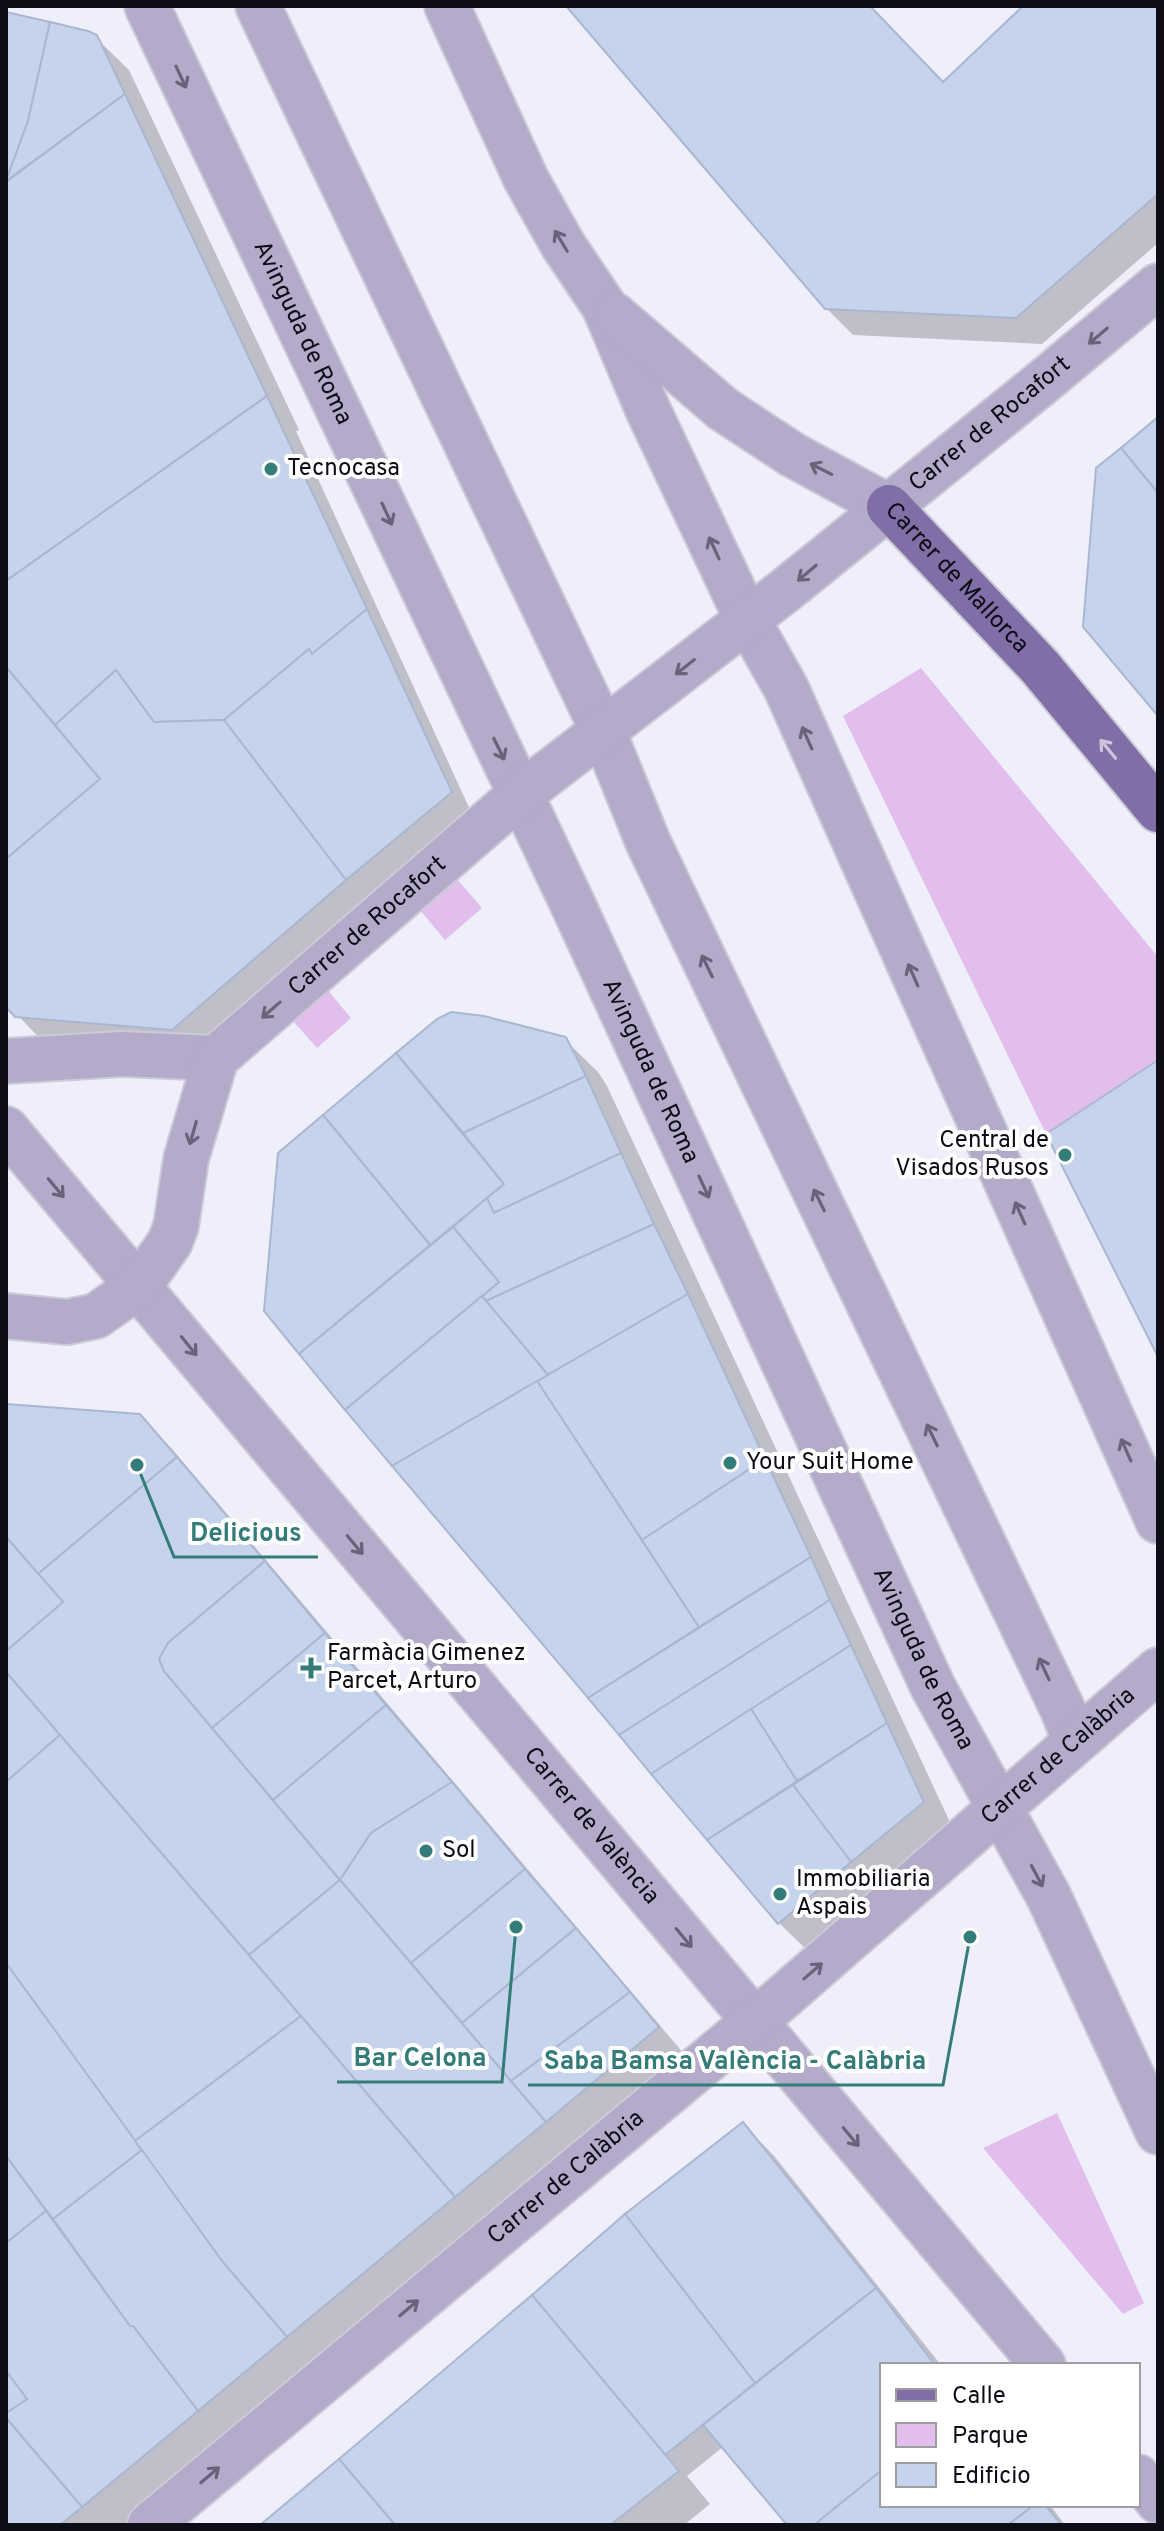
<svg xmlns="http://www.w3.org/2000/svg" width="1164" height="2531" font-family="Overpass,sans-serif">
<rect width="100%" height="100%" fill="#eeeffa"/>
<!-- green -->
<g fill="#e2beec">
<polygon points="921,668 1158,957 1158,1060 1046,1134 843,716"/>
<polygon points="451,872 482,908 445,940 414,903"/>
<polygon points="321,982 351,1018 317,1048 285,1012"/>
<polygon points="1057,2113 1144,2303 1123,2314 983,2148"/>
</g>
<!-- shadow -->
<g fill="#0003">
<polygon points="569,6 868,6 944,84 1025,6 1158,6 1158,243 1042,344 853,335 826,308"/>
<polygon points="6,14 95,37 129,70 299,430 296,431 472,814 205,1062 50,1049 6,1003 6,180 8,182 17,158 6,176"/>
<polygon points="438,1021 564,1039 598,1072 607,1086 956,1835 812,1955 779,1923 266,1311 280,1154"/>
<polygon points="6,1406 139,1416 172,1449 690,2061 131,2525 6,2525"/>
<polygon points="743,2124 775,2157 941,2365 882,2365 882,2505 1050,2505 1065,2525 790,2525 724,2446 687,2476 710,2504 684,2525 263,2525"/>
</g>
<!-- building -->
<g fill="#c5d3ec" stroke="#aab7cf" stroke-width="2">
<polygon points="566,6 870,6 943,82 1023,6 1158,6 1158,194 1016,318 825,309"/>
<polygon points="6,12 50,22 28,121 6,181"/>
<polygon points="50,22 88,31 97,35 125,94 6,181 28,121"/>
<polygon points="125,94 267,396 6,581 6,182"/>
<polygon points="267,396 367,609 312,654 309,649 224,720 154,722 116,670 55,725 6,667 6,581"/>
<polygon points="1158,417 1158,493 1121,448"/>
<polygon points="1121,448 1158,493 1158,716 1083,627 1096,468"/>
<polygon points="367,609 452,792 346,880 224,720 309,649 312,654"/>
<polygon points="6,667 100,779 6,859"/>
<polygon points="116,670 154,722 224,720 346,880 172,1030 15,1017 6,1007 6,859 100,779 55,725"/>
<polygon points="451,1012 484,1016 566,1037 586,1076 463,1133 396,1053 437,1019"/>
<polygon points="396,1053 504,1184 430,1245 323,1115"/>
<polygon points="1158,1060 1158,1357 1046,1134"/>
<polygon points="586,1076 621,1153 494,1213 487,1198 504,1184 463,1133"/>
<polygon points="323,1115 430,1245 299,1354 264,1311 278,1153"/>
<polygon points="621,1153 654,1224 486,1301 482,1296 499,1282 453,1227 487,1198 494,1213"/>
<polygon points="654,1224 688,1294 548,1375 486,1301"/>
<polygon points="453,1227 499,1282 345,1410 299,1354"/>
<polygon points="688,1294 765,1459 642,1540 537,1381"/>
<polygon points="482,1296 548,1375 392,1466 345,1410"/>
<polygon points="537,1381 699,1627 588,1698 392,1466"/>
<polygon points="6,1404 140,1414 177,1457 38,1574 6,1537"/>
<polygon points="177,1457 265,1561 168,1643 159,1659 164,1671 340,1880 249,1955 6,1672 6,1651 63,1602 38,1574"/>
<polygon points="765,1459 811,1557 699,1627 642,1540"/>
<polygon points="6,1537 63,1602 6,1651"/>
<polygon points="811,1557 830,1600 696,1687 619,1735 588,1698"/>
<polygon points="265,1561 325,1633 212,1728 164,1671 159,1659 168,1643"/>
<polygon points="830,1600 851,1645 695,1746 651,1774 619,1735"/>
<polygon points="325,1633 386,1705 273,1800 212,1728"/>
<polygon points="851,1645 887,1723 797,1781 751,1709"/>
<polygon points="6,1672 60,1735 6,1782"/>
<polygon points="386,1705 452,1782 371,1833 340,1880 273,1800"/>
<polygon points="751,1709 797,1781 707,1840 651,1774"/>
<polygon points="887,1723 924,1802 851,1862 793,1785"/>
<polygon points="60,1735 301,2016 135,2141 6,1963 6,1782"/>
<polygon points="452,1782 525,1869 411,1963 340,1880 371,1833"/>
<polygon points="793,1785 851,1862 778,1924 707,1840"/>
<polygon points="525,1869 576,1928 462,2023 411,1963"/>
<polygon points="340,1880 546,2122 455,2197 249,1955"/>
<polygon points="576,1928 630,1992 511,2081 462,2023"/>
<polygon points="6,1963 142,2150 53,2219 6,2156"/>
<polygon points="630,1992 659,2027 546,2122 511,2081"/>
<polygon points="301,2016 455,2197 287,2337 222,2261 135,2141"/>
<polygon points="743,2122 876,2288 755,2383 625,2214"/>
<polygon points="142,2150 222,2261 287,2337 198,2411 133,2326 130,2326 53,2219"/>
<polygon points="6,2156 46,2211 6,2243"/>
<polygon points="46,2211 130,2326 133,2326 198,2411 82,2507 6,2418 6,2413 27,2399 6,2371 6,2243"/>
<polygon points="625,2214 755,2383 665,2455 532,2295"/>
<polygon points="876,2288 935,2365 882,2365 882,2470 814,2525 787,2525 703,2425"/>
<polygon points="532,2295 679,2471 610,2525 395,2525 339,2459"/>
<polygon points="6,2371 27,2399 6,2413"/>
<polygon points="6,2418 82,2507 60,2525 6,2525"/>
<polygon points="339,2459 395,2525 260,2525"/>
<polygon points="882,2470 882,2505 1034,2505 1008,2525 814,2525"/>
<polygon points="1034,2505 1045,2505 1062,2525 1008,2525"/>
</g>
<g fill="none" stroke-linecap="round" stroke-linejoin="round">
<defs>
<g id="minor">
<path id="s1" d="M 147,6 L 574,907 L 933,1687 L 1049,1897 L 1158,2132"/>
<polyline points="258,6 603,731 648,842 1063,1710 1075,1741"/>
<polyline points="447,6 526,179 563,245 604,306 648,410 747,619 786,688 1158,1521"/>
<polyline points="614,315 723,409 793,455 889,507"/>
<polyline points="6,1061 122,1054 216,1058"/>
<path id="s2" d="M 6,1129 L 1043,2365"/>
<path id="s3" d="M 6,1316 L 67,1322 L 96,1316 L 140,1285 L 170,1242 L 176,1226 L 186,1159 L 216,1058 L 521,794 L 787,589 L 1043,382 L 1158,286"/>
<polyline points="1138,2477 1158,2501"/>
<path id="s4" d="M 150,2525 L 781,1999 L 1158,1670"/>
</g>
<g id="major">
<path id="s5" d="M 889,507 L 1040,667 L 1158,810"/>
</g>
</defs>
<!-- minor casing -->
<use href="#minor" stroke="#cacbd6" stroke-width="48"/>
<!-- major casing -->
<use href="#major" stroke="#cacbd6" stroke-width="48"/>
<!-- minor -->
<use href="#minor" stroke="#b4aac9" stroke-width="44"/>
<!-- major -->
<use href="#major" stroke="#826ea7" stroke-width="44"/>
</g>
<!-- one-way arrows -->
<defs><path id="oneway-shaft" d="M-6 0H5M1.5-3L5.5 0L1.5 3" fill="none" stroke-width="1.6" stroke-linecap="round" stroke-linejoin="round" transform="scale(2)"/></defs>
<g stroke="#686378">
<use href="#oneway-shaft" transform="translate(181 77) rotate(65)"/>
<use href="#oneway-shaft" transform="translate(561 241) rotate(-121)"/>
<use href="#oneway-shaft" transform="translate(1098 336) rotate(140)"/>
<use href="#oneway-shaft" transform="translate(821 469) rotate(-153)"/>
<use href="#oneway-shaft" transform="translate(387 514) rotate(65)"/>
<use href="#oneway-shaft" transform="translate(714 548) rotate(-115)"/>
<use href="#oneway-shaft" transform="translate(807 573) rotate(140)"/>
<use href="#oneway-shaft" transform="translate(685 667) rotate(142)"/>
<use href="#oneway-shaft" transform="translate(807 738) rotate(-114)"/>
<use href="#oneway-shaft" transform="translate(499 749) rotate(64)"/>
<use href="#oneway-shaft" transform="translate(707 966) rotate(-116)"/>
<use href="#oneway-shaft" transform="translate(913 975) rotate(-114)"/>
<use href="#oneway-shaft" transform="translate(271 1010) rotate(139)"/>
<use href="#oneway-shaft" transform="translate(193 1133) rotate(106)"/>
<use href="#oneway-shaft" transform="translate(704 1187) rotate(65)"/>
<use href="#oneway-shaft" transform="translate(56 1188) rotate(50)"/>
<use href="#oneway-shaft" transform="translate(819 1200) rotate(-116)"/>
<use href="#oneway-shaft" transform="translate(1020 1213) rotate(-114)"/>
<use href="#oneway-shaft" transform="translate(189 1346) rotate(51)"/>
<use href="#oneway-shaft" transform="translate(932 1435) rotate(-116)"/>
<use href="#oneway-shaft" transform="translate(1126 1450) rotate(-114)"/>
<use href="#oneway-shaft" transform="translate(355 1545) rotate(50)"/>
<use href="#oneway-shaft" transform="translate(1044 1669) rotate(-115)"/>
<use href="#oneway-shaft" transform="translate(1037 1876) rotate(62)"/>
<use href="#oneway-shaft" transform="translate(684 1938) rotate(50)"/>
<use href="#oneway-shaft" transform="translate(813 1971) rotate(-41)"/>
<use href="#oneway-shaft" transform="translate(851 2137) rotate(50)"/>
<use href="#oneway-shaft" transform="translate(409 2308) rotate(-40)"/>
<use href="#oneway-shaft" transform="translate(210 2475) rotate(-40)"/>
</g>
<use stroke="#cdc5dc" href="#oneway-shaft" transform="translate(1108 749) rotate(-129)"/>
<!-- markers -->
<g fill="#347c79" stroke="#fff" stroke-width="3">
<circle cx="271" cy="469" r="8"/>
<circle cx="1065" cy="1155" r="8"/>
<circle cx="730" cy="1463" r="8"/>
<path d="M307 1656h8v8h8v8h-8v8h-8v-8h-8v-8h8z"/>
<circle cx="426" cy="1851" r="8"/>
<circle cx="780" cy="1894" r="8"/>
</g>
<g text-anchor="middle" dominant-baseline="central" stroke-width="8" stroke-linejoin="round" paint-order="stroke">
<!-- street labels -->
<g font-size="24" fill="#0c0d16" stroke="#fff">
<text stroke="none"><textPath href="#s1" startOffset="362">Avinguda de Roma</textPath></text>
<text stroke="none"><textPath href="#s3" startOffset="1388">Carrer de Rocafort</textPath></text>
<text stroke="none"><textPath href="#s5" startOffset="98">Carrer de Mallorca</textPath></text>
<text stroke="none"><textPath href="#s3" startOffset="588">Carrer de Rocafort</textPath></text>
<text stroke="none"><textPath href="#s1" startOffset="1178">Avinguda de Roma</textPath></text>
<text stroke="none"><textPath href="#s1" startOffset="1826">Avinguda de Roma</textPath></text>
<text stroke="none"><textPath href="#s4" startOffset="1190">Carrer de Calàbria</textPath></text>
<text stroke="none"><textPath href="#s2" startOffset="910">Carrer de València</textPath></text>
<text stroke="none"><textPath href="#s4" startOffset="542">Carrer de Calàbria</textPath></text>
</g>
<!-- poi labels -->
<g font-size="24" fill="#0c0d16" stroke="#fff" text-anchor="start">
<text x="287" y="469">Tecnocasa</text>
<text x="1049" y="1141" text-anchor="end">Central de<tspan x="1049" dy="28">Visados Rusos</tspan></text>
<text x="746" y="1463">Your Suit Home</text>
<text x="327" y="1654">Farmàcia Gimenez<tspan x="327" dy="28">Parcet, Arturo</tspan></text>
<text x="442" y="1851">Sol</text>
<text x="796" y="1880">Immobiliaria<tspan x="796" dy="28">Aspais</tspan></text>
</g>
</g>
<!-- callouts -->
<path fill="none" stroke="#347c79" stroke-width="3" d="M137 1465L174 1557H318M516 1927L502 2082H337M970 1937L943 2085H528"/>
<g fill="#347c79" stroke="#fff" stroke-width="3">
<circle cx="137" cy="1465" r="8"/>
<circle cx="516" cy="1927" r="8"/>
<circle cx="970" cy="1937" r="8"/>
</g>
<g font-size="26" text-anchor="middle" font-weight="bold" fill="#347c79" stroke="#fff" stroke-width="8" stroke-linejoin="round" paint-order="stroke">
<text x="246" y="1541">Delicious</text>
<text x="420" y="2066">Bar Celona</text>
<text x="735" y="2069">Saba Bamsa València - Calàbria</text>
</g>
<!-- border -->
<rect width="1164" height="2531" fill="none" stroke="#0c0d16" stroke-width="16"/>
<!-- legend -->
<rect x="880" y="2363" width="260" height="144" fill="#ffffff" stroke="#9e9ea2" stroke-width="2"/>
<rect x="896" y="2389" width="40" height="12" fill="#826ea7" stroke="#9e9ea2" stroke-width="2"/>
<text x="952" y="2403" font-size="24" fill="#0c0d16">Calle</text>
<rect x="896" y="2423" width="40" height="24" fill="#e2beec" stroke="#9e9ea2" stroke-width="2"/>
<text x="952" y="2443" font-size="24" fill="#0c0d16">Parque</text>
<rect x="896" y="2463" width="40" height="24" fill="#c5d3ec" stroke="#9e9ea2" stroke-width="2"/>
<text x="952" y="2483" font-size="24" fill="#0c0d16">Edificio</text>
</svg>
